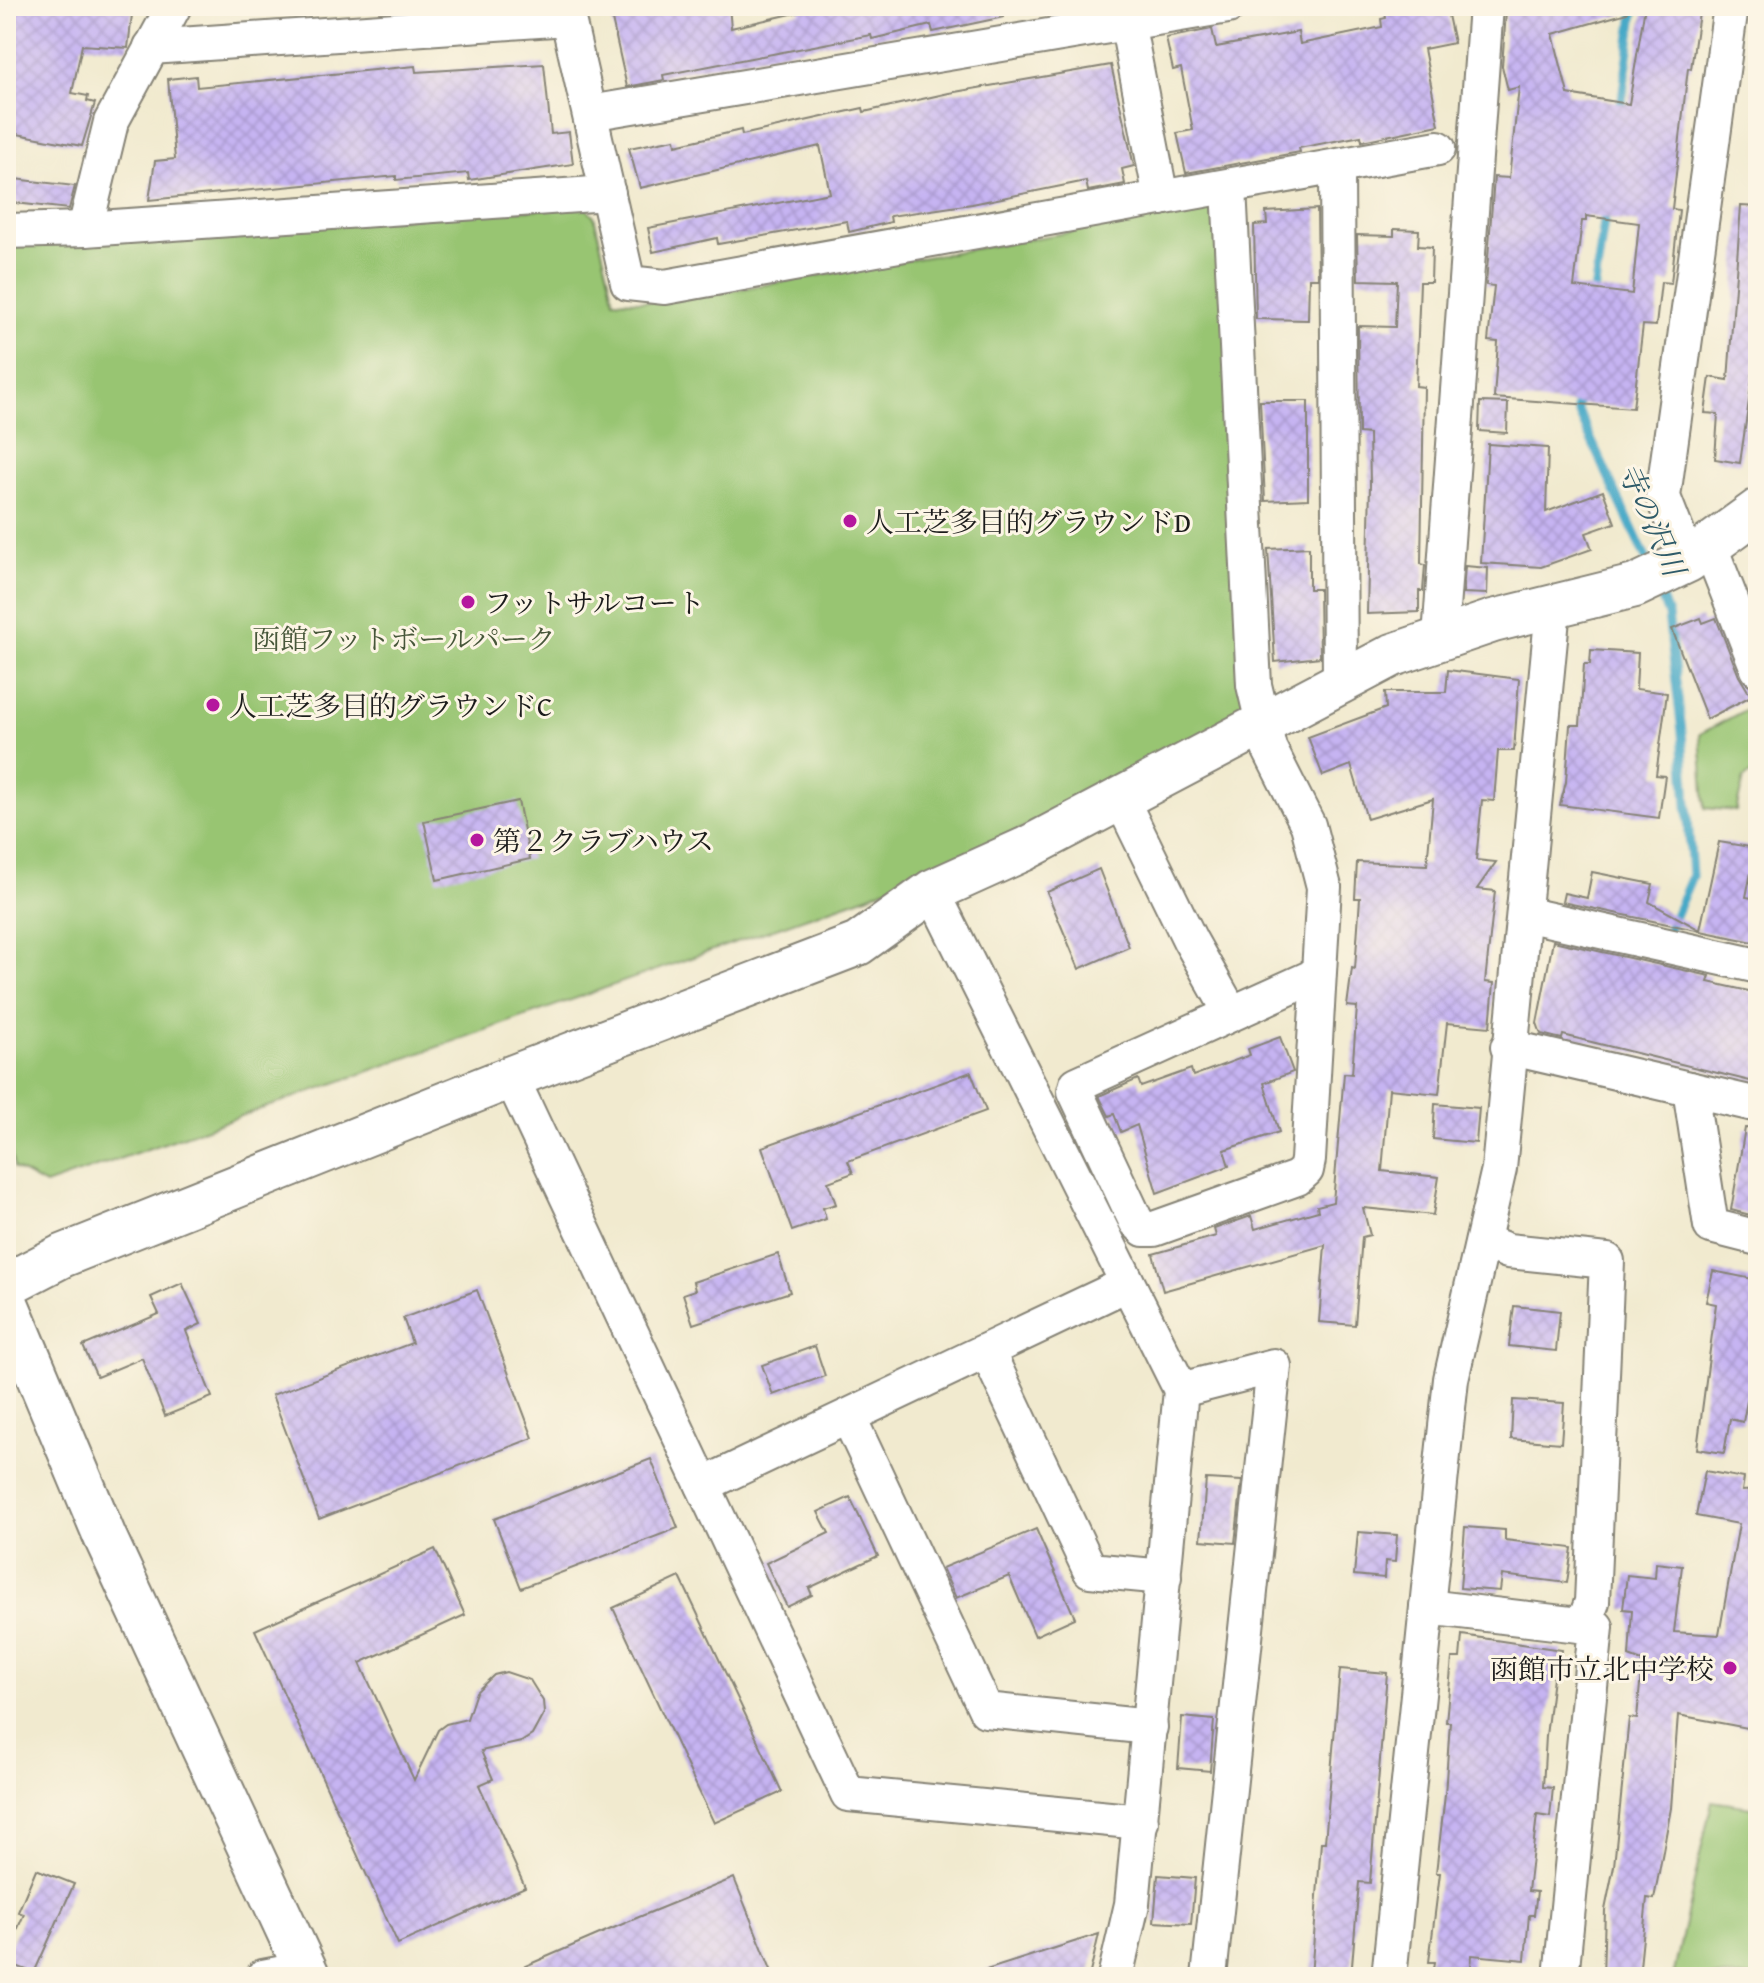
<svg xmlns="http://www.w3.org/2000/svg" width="1764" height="1983" font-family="'Gentium Book Plus','Noto Serif JP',serif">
<defs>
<pattern id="building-cross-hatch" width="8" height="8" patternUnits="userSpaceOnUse" patternTransform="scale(2)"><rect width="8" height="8" fill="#c6b4f2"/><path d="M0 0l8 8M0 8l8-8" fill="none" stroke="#aa9acf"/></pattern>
</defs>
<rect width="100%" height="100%" fill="#fcf5e5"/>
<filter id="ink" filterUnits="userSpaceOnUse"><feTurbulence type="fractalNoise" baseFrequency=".0125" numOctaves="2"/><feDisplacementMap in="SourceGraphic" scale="16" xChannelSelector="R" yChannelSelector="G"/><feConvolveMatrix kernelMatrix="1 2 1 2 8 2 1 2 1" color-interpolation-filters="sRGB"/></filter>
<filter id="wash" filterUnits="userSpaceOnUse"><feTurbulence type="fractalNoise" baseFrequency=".006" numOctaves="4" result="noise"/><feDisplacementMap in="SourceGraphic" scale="32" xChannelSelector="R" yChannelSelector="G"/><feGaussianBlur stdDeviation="1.8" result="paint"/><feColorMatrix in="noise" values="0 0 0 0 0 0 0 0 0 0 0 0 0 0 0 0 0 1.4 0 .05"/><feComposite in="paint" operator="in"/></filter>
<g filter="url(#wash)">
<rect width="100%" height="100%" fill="#f1eacf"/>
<!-- green -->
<g fill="#98c572" stroke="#5a7047" stroke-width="2">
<polygon points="584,206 594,216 614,300 665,302 1222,206 1251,711 1009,835 870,895 45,1185 14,1168 6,1124 6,246"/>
<polygon points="1758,703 1758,770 1744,778 1736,811 1705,808 1700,734"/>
<polygon points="1712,1801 1758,1808 1758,1977 1673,1977"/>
</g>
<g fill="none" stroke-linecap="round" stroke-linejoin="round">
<!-- stream -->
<g stroke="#47a9c7" stroke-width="9">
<polyline points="1620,114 1635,6"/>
<polyline points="1593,300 1606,208"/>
<polyline points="1579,394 1577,409 1650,567"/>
<polyline points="1658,588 1668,615 1682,732 1692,876 1666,937"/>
</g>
</g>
<g id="blocks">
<!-- building -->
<g fill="url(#building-cross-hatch)" fill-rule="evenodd">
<polygon points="11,6 133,6 128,48 82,45 72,93 88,96 87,101 95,103 82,146 6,132 6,27"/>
<polygon points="609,6 729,6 731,28 800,12 799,6 1003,6 1004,17 933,32 931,25 872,39 871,35 663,75 664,80 627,87"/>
<polygon points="1384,6 1446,6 1454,43 1424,49 1439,125 1362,141 1361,136 1299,148 1300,152 1186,173 1177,133 1193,130 1181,68 1173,70 1166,38 1212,29 1216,47 1298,32 1300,44 1382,27 1381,19 1386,18"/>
<path d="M 1529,6 L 1626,6 L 1627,13 L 1553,34 L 1568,94 L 1629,104 L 1645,6 L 1700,6 L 1691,69 L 1688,68 L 1672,209 L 1679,210 L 1671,283 L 1661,282 L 1656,326 L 1643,325 L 1633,408 L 1494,398 L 1498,342 L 1488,341 L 1494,286 L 1486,285 L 1494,177 L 1509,178 L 1519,87 L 1508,90 L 1502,66 L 1506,12 ZM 1586,216 L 1639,223 L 1632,294 L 1574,287 L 1582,221 L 1586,221 Z"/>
<polygon points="544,64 551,134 569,132 573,164 469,180 468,173 396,180 396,176 149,200 155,161 175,159 168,79 196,76 197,87 415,66 416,72"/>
<polygon points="1111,65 1134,166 1122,169 1125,184 1088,191 1086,181 972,204 890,216 891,222 849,232 847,221 718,244 717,238 653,252 648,228 830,193 820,146 640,188 629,148 675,139 676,145 741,130 742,135 863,108 864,112 949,93"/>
<polygon points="6,178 75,186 69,209 6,202"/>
<polygon points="1741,206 1758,207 1758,359 1755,359 1740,463 1715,459 1718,414 1705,413 1710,377 1728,380"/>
<polygon points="1317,209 1318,278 1309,278 1308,320 1256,319 1254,225 1267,224 1266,212"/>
<polygon points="1394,229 1419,230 1418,246 1432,247 1431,282 1420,282 1416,386 1424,387 1421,564 1425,565 1423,591 1419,591 1419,612 1367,614 1370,484 1369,434 1359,433 1358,326 1395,327 1397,281 1358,280 1357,235 1394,236"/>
<polygon points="1260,401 1308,401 1308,499 1265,501"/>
<polygon points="1480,402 1508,403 1507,433 1479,431"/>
<polygon points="1488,444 1548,448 1546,512 1603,491 1615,523 1586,533 1592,549 1541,567 1481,563"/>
<polygon points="1309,547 1309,589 1319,589 1320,657 1275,662 1268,549"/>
<polygon points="1465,566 1488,568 1487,594 1463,593"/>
<polygon points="1701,618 1703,623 1716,618 1739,676 1751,696 1707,719 1672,629"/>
<polygon points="1591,650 1638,653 1636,689 1667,693 1656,775 1665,776 1659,818 1560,805 1566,782 1570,725 1580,725 1584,664 1590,664"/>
<polygon points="1448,670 1519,679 1514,751 1498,751 1494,801 1482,800 1476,860 1496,862 1477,889 1495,891 1485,982 1494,983 1490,1027 1447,1023 1439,1094 1389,1089 1382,1171 1439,1177 1433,1215 1363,1208 1370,1235 1362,1237 1355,1325 1319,1322 1325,1245 1163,1291 1153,1254 1216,1236 1214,1229 1251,1216 1255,1229 1318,1211 1317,1206 1333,1202 1344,1073 1352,1074 1357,1007 1347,1006 1352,968 1355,969 1360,898 1355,898 1357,862 1427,865 1433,799 1367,819 1351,765 1323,776 1308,737 1386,708 1385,692 1446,692"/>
<polygon points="518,801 530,859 437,880 424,821"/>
<polygon points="1719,842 1756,848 1746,897 1758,899 1758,943 1562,902 1564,893 1587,898 1592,872 1653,884 1649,902 1700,930"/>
<polygon points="1099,869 1129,947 1079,969 1047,892"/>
<polygon points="1553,941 1710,976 1708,982 1758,993 1758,1083 1563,1035 1562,1039 1541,1034 1537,1023"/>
<polygon points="1280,1037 1293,1072 1264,1083 1279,1132 1224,1150 1229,1166 1157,1193 1137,1125 1121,1132 1114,1114 1109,1116 1099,1096 1138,1079 1141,1087 1191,1069 1193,1076 1250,1055 1248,1049"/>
<polygon points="971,1072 986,1111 848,1161 853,1173 828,1182 836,1204 823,1208 826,1219 792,1231 762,1147"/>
<polygon points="1435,1104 1479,1108 1476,1143 1433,1139"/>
<polygon points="1745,1128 1758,1129 1758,1217 1731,1210"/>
<polygon points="778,1254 790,1292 693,1324 683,1294 695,1290 693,1282"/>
<polygon points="1713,1271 1758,1280 1758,1343 1743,1422 1730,1419 1724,1453 1697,1449 1716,1304 1706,1302"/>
<polygon points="182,1283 201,1324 186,1331 212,1397 165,1416 142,1358 97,1377 83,1346 159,1314 151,1297"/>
<polygon points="477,1290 533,1438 319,1519 272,1395 412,1343 403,1318"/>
<polygon points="1514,1306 1560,1311 1556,1351 1509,1346"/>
<polygon points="815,1346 825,1376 773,1395 762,1365"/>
<polygon points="1513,1400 1564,1403 1561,1443 1511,1439"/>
<polygon points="651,1459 678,1528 521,1588 494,1519"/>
<polygon points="1705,1471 1744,1478 1742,1491 1758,1490 1758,1730 1678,1715 1671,1808 1654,1899 1647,1898 1639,1977 1603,1977 1605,1910 1614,1866 1629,1718 1637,1719 1642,1661 1629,1656 1632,1610 1623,1609 1627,1575 1655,1578 1656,1563 1682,1566 1674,1632 1719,1635 1739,1524 1696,1516"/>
<polygon points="1206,1479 1242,1481 1235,1543 1201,1540"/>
<polygon points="850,1497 878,1556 809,1588 812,1595 787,1607 766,1563 829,1533 818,1512"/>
<polygon points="1465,1527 1505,1530 1505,1540 1572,1548 1567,1583 1502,1575 1500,1591 1460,1588"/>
<polygon points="1036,1529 1075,1618 1035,1636 1009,1576 956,1598 942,1568"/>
<polygon points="1358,1532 1397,1535 1395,1562 1385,1561 1384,1578 1354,1575"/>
<polygon points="435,1549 465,1615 360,1663 414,1780 438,1730 446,1724 467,1719 476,1692 494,1675 506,1672 530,1680 543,1701 544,1713 532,1735 521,1742 481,1751 493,1779 479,1785 525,1887 398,1944 255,1630"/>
<polygon points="680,1577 782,1792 714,1823 613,1608"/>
<polygon points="1462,1635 1562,1650 1557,1678 1553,1678 1546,1736 1543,1787 1553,1788 1550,1817 1537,1815 1528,1891 1537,1892 1534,1915 1529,1915 1525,1960 1472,1955 1470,1977 1433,1977 1435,1962 1429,1962 1440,1873 1436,1873 1445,1795 1450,1722 1446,1722 1452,1658 1460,1658"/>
<polygon points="1340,1669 1387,1673 1370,1883 1359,1882 1351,1977 1311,1977 1321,1842 1325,1842"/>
<polygon points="1182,1717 1214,1720 1210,1771 1178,1768"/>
<polygon points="36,1869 74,1884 34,1973 6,1962 6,1956 24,1914 18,1912"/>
<polygon points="1158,1875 1195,1878 1191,1924 1154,1922"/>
<polygon points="734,1878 774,1977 500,1977 639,1917"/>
<polygon points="1099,1934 1089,1977 981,1977 980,1972"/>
</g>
</g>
</g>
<g filter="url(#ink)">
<use href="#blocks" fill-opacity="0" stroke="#868376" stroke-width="2"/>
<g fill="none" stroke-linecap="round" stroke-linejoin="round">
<defs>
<g id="minor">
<polyline points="565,6 628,283 665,287 1438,148"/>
<polyline points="1124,6 1161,198"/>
<polyline points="151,47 568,18"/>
<polyline points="590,113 1228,6"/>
<polyline points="1337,167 1340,684"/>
<polyline points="1229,187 1254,685 1269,748 1308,825 1324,887 1308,1160 1306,1170 1297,1178 1154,1229 1144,1229 1136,1221 1075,1091 1077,1084 1317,975"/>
<polyline points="85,229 111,122 174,6"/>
<polyline points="6,231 85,229 608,193"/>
<polyline points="1710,547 1758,669"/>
<polyline points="1688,561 1663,497 1731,6"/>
<polyline points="1440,637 1486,6"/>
<polyline points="1121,799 1190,940 1231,1013"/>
<polyline points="932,891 1181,1390 1132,1904 1115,1977"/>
<polyline points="1524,914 1758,966"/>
<polyline points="1508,1047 1758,1105"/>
<polyline points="511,1077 848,1794 1141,1822"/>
<polyline points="1690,1089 1711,1226 1758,1238"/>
<polyline points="1483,1241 1508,1251 1607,1261 1592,1602 1583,1626"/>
<polyline points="987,1351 1090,1570 1164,1577"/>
<polyline points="1181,1390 1274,1366 1209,1977"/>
<polyline points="849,1418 986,1710 1150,1727"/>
<polyline points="703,1485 1127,1284"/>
<polyline points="1427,1607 1451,1379 1499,1169 1553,608"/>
<polyline points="263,1977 305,1969"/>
<polyline points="1389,1977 1427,1607 1596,1627 1561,1977"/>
</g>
<g id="tertiary">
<polyline points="6,1285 62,1256 511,1077 858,944 932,891 1025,849 1393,655 1493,621 1635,586 1688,561 1758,510"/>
<polyline points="6,1301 105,1537 309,1977"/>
</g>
</defs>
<!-- minor casing -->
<use href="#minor" stroke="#868376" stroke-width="38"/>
<!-- tertiary casing -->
<use href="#tertiary" stroke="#868376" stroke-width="46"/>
<!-- minor -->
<use href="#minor" stroke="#fff" stroke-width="34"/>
<!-- tertiary -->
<use href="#tertiary" stroke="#fff" stroke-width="42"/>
</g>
</g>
<!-- markers -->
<g fill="#b5179e" stroke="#fcf5e5" stroke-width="3">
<circle cx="850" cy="521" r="8"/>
<circle cx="468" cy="602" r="8"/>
<circle cx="213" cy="705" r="8"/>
<circle cx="477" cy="840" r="8"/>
<circle cx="1730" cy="1668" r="8"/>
</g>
<g text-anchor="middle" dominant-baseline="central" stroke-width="6" stroke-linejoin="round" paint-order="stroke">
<!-- poi labels -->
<g font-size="28" fill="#1c1c1c" stroke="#fcf5e5" text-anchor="start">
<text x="866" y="521">人工芝多目的グラウンドD</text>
<text x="484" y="602">フットサルコート</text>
<text x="229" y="705">人工芝多目的グラウンドC</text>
<text x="493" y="840">第２クラブハウス</text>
<text x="1714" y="1668" text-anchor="end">函館市立北中学校</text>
</g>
<!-- park labels -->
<g font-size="28" fill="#47573a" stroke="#fcf5e5">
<text x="404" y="638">函館フットボールパーク</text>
</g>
<!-- water labels -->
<g font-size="30" font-style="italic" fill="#2f5b69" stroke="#fcf5e5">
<text transform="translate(1652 519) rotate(66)">寺の沢川</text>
</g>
</g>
<!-- margin -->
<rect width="1764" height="1983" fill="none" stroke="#fcf5e5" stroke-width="32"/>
</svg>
